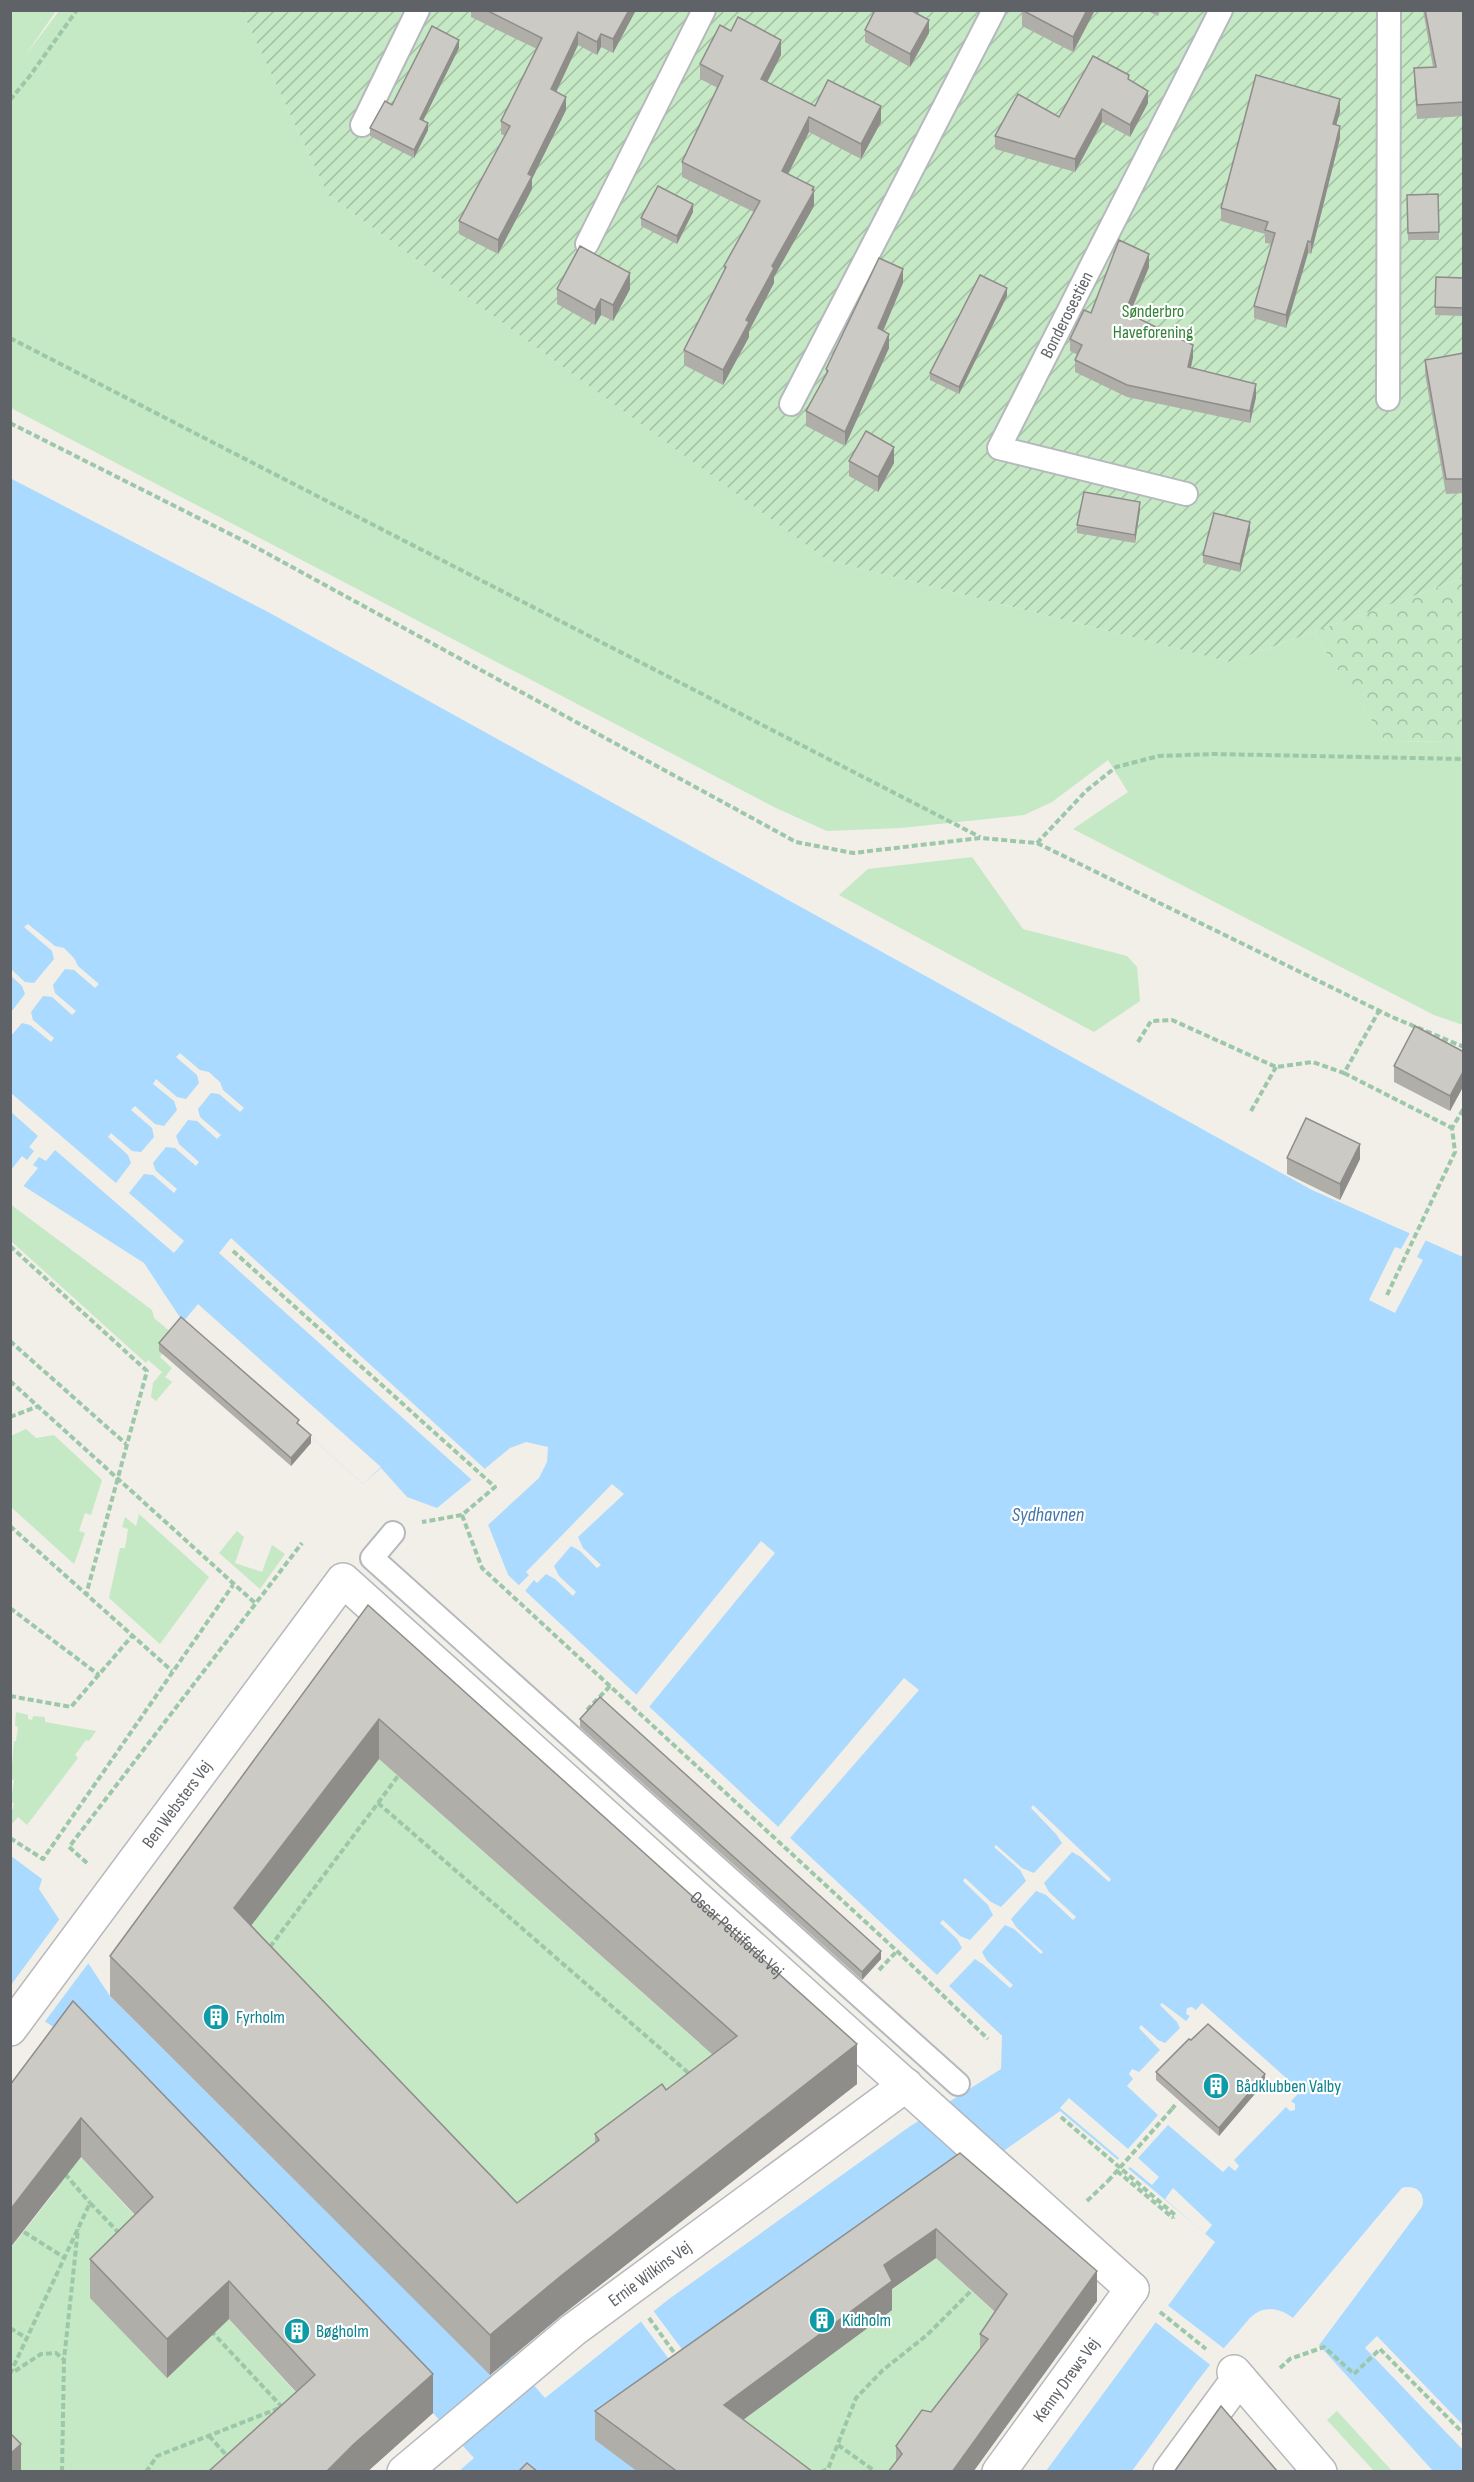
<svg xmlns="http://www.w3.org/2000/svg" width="1474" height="2482" font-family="'Sofia Sans Condensed',sans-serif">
<defs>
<pattern id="forest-crowns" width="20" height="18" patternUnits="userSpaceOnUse" patternTransform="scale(1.5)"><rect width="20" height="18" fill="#c5e8c5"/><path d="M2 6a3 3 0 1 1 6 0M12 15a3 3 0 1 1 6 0" fill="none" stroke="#a3c0a4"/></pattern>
<pattern id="garden-furrows" width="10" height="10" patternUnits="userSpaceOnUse" patternTransform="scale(1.5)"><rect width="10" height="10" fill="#c5e8c5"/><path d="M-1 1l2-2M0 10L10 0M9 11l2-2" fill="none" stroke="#a3c0a4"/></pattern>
</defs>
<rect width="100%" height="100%" fill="#f1efe8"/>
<!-- green -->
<g fill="#c5e8c5">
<polygon points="10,11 56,11 25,56 59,11 242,11 328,195 827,560 1230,662 1313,632 1386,742 1463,741 1463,1025 1434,1015 1073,829 1128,792 1108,760 1052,802 1024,815 901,828 827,831 776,808 11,408"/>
<polygon points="972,857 1023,929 1127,956 1137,967 1140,1001 1094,1032 839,895 868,869"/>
<polygon points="10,1204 152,1310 154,1318 173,1334 160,1351 163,1353 160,1357 172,1368 165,1377 172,1382 156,1401 151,1397 153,1383 162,1372 148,1360 146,1363 11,1241"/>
<polygon points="26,1429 36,1438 54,1435 102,1480 91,1515 85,1513 79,1531 85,1533 74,1564 11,1507 11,1436"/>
<polygon points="139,1514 209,1577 160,1644 109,1598 120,1548 125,1548 128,1529 122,1527 125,1517 136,1526"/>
<polygon points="237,1531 244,1537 235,1563 262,1572 272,1545 285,1554 260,1589 219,1553"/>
<polygon points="16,1712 28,1715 28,1719 32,1720 33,1716 45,1717 45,1722 96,1731 89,1741 86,1740 75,1755 78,1758 27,1825 18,1817 11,1825 11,1809 13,1809 14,1803 11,1803 14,1780 11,1779 11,1777 14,1741 16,1741 18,1727 15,1726"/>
<polygon points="379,1759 699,2043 752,2065 517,2243 250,1926"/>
<polygon points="71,2146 329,2429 251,2471 11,2471 10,2249 54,2193"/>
<polygon points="936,2258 1014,2330 899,2471 774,2471 708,2422"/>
<polygon points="1337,2411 1392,2471 1374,2471 1327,2420"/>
</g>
<!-- forest -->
<polygon fill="url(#forest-crowns)" points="1463,578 1463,741 1386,742 1313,632"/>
<!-- garden -->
<polygon fill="url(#garden-furrows)" points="242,11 1463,11 1463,578 1230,662 827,560 328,195"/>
<!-- water -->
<path fill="#aadaff" d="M 10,478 L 268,612 L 1312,1190 L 1463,1257 L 1463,2471 L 1433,2471 L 1319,2345 L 1421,2208 L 1423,2200 L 1420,2192 L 1406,2187 L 1402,2188 L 1293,2318 C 1282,2310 1271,2306 1258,2312 C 1251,2315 1244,2325 1239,2331 C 1199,2374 1167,2425 1132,2471 L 1046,2471 L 1215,2242 L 1060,2111 L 595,2440 L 638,2471 L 459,2471 L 474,2458 L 433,2413 L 73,2040 L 11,1999 L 11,1856 L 42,1879 L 39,1889 L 110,1996 L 491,2375 L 510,2358 L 545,2398 L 669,2299 L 909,2127 L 1001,2069 L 988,2053 L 1002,2036 L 508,1575 L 488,1525 L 539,1478 L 547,1462 L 548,1447 L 526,1442 L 510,1448 L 437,1508 L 407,1497 L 381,1468 L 363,1484 L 183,1322 L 144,1263 L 11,1178 Z"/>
<!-- pier -->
<g fill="#f1efe8">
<polygon points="28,924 55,946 64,948 74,958 78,966 99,984 95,988 74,970 65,969 53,985 55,993 76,1011 72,1015 52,997 43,996 31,1012 33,1020 54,1038 51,1042 30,1025 22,1023 11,1036 11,1012 25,994 22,986 11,976 11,969 25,982 34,983 54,959 52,951 24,927"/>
<polygon points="180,1053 200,1070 209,1072 220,1082 223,1090 244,1108 240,1112 219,1094 211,1093 198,1109 200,1117 221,1135 217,1139 197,1121 188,1120 176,1136 179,1144 199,1162 196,1166 175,1148 166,1147 153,1163 156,1171 177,1189 174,1193 153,1175 144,1174 129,1193 184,1241 174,1253 55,1150 46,1161 39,1157 33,1165 38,1168 21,1189 10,1182 11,1170 22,1156 27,1160 34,1151 29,1147 38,1136 11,1112 11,1093 116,1183 131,1163 128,1155 108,1137 111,1133 132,1151 141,1152 154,1137 152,1128 131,1110 135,1106 155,1124 164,1126 177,1110 174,1101 153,1084 156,1079 177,1097 186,1099 199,1083 197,1075 176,1057"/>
<polygon points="1411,1231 1427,1238 1417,1257 1423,1260 1395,1313 1369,1300 1395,1247 1401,1249"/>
<polygon points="231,1238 485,1469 472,1480 219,1253"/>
<polygon points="198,1304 381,1467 363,1484 183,1322"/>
<polygon points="612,1484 624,1494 578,1537 583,1548 601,1565 597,1568 580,1551 571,1546 554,1566 559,1576 576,1592 573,1596 555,1579 546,1574 537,1583 534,1580 525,1591 636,1695 761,1541 775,1553 649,1707 778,1827 904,1678 919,1690 790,1838 937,1975 962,1948 957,1939 940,1923 943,1920 960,1936 970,1940 993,1915 988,1905 963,1881 965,1878 991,1902 1001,1907 1026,1881 1020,1870 994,1847 996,1845 1022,1868 1034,1873 1062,1843 1056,1834 1031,1808 1033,1805 1111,1879 1109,1882 1081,1857 1072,1852 1044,1883 1049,1892 1076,1917 1073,1920 1046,1895 1036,1891 1011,1919 1016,1927 1043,1952 1041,1954 1014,1929 1005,1925 982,1952 987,1961 1013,1985 1010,1988 984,1965 975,1959 949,1986 1002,2036 1001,2069 986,2051 998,2036 505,1577 485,1527 488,1525 508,1575 518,1586 529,1575 526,1572"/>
<polygon points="61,1917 90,1961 43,2024 10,2002 11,1985"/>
<polygon points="1162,2003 1186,2021 1190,2016 1186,2014 1187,2008 1192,2007 1196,2010 1202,2003 1301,2091 1291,2101 1295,2104 1295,2110 1290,2111 1286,2107 1234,2160 1239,2166 1235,2171 1229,2166 1223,2172 1168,2125 1138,2158 1159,2177 1152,2185 1130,2167 1126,2171 1116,2162 1119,2158 1060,2108 1069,2098 1128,2149 1158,2115 1127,2086 1133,2079 1129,2074 1132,2069 1139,2072 1160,2050 1139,2028 1141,2025 1158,2040 1165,2043 1180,2028 1177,2022 1160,2005"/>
<polygon points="1410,2187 1417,2189 1422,2195 1423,2204 1421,2208 1319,2345 1317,2343 1418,2207 1420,2200 1418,2194 1413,2190 1404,2191 1295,2320 1293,2318 1402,2188"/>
<polygon points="1173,2188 1212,2225 1205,2234 1165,2199"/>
<polygon points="1166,2304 1226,2350 1213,2367 1154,2321"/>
<polygon points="652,2309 696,2368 683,2378 639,2319"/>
<polygon points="1377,2336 1463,2425 1463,2450 1365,2348"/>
</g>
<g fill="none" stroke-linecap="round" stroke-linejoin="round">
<defs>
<g id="service">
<polyline points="362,125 418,10"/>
<polyline points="587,244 704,10"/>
<polyline points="1388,399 1389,10"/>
<polyline points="791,404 994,10"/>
<path id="s1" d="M 1186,494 L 999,448 L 1221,10"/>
<polyline points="393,1533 372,1558 958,2084"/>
</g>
<g id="pedestrian">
<path id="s2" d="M 404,2472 L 573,2330 L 906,2085"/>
<path id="s3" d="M 999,2472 L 1132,2289"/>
</g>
<g id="minor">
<path id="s4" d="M 10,2029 L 343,1580 L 1132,2289"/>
<polyline points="1234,2372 1320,2472"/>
<polyline points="1170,2472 1239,2378"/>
</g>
</defs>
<!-- service casing -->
<use href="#service" stroke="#b5b8bc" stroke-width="26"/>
<!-- pedestrian casing -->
<use href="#pedestrian" stroke="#b5b8bc" stroke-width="36"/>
<!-- minor casing -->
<use href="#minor" stroke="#b5b8bc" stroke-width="36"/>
<!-- path -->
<g stroke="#9cc7a9" stroke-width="4" stroke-dasharray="6 3" stroke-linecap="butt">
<polyline points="10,100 29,77 77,10"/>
<polyline points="10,338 980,837"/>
<polyline points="10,423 248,543 796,842 853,853 980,838 1037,843 1392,1017 1464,1047"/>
<polyline points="1037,843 1086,791 1116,767 1159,756 1213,754 1464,759"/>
<polyline points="1138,1042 1151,1021 1172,1020 1276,1067 1313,1062 1344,1073 1379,1011"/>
<polyline points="1344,1073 1452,1128"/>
<polyline points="1251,1111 1276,1067"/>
<polyline points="10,1246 147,1371 86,1595"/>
<polyline points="233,1251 495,1487 462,1515 422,1522"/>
<polyline points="1387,1295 1455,1152 1452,1128 1464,1108"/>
<polyline points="10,1341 126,1444"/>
<polyline points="10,1381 255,1603"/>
<polyline points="10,1417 39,1406"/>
<polyline points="462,1515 482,1568 897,1951 988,2039"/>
<polyline points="10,1526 172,1671"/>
<polyline points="10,1608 99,1675"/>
<polyline points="10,1696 71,1707 132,1636"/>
<polyline points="587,1710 611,1685"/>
<polyline points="378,1803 398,1776"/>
<polyline points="10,1838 43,1859 233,1585"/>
<polyline points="87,1863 69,1847 302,1543"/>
<polyline points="270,1947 378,1803 692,2076"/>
<polyline points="879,1970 897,1951"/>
<polyline points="1172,2109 1175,2105"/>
<polyline points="1061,2117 1175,2215 1173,2218"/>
<polyline points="1117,2171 1173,2218"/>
<polyline points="65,2174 90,2203"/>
<polyline points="1087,2201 1108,2181"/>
<polyline points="24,2232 65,2258"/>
<polyline points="1160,2312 1206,2349"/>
<polyline points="649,2318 678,2358"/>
<polyline points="10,2328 28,2339"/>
<polyline points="1280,2368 1290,2359 1324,2347 1354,2374 1380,2349 1464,2434"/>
<polyline points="15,2371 41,2354 56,2353 63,2359"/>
<polyline points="10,2374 90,2203 120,2234"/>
<polyline points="209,2436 229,2458"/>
<polyline points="838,2445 876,2472"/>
<polyline points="62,2472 64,2360 78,2229"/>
<polyline points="146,2472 157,2456 282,2407 211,2331"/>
<polyline points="821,2472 828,2469 856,2398 883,2370 927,2335 971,2291"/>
</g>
<!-- service -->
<use href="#service" stroke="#fff" stroke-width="22"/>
<!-- pedestrian -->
<use href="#pedestrian" stroke="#fff" stroke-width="33"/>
<!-- minor -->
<use href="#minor" stroke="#fff" stroke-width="33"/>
<!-- path-bridge -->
<polyline stroke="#9cc7a9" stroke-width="4" stroke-dasharray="6 3" stroke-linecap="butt" points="1108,2181 1172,2109"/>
</g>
<!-- wall -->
<g fill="#afaea9" fill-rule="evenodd">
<polygon points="471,10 636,10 613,53 601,47 597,55 578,45 556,92 566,110 532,179 532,189 498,254 459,234 459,221 505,136 501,134 501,121 537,49 471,17"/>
<polygon points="875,10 920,10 918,14 929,33 910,67 865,42 865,30"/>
<polygon points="1022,10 1095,10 1073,52 1022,26"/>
<polygon points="1146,10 1160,10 1158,16"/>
<polygon points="1423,10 1464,10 1464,116 1417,119 1414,82 1414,68 1433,67"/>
<polygon points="459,48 423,120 428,130 414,158 370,136 370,128 392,105"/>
<polygon points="781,55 767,82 815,106 881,122 861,159 809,132 788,174 814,190 814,206 774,277 774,283 749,331 749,337 723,385 684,365 684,350 724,271 724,266 754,212 682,177 682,162 718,88 700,79 700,64"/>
<polygon points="1129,80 1148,103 1130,137 1102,122 1075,172 995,149 995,136 1059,117"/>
<polygon points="1340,112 1336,125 1340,138 1311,254 1308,253 1286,328 1254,318 1254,306 1272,244 1265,243 1265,234 1221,221 1221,208"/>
<polygon points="1438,194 1439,240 1408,240 1407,195"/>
<polygon points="693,212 677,244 641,226 641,218"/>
<polygon points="1149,267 1130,314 1193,357 1191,368 1256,397 1250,423 1127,397 1075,372 1075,360 1078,355 1070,351 1070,339 1091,313"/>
<polygon points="1436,277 1464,278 1464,316 1435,315"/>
<polygon points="903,283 883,331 889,348 845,446 806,426 806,411 826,375 826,369"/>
<polygon points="557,289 630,289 613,321 601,315 595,325 557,304"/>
<polygon points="1007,296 959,394 930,380 930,373"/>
<polygon points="1464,353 1464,493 1446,494 1425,374 1425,360"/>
<polygon points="849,461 894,463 878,492 849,476"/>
<polygon points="1140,510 1135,543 1077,533 1077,525"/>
<polygon points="1250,530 1240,572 1203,563 1203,555"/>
<polygon points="1464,1052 1464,1085 1450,1111 1394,1082 1394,1066"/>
<polygon points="1287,1158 1360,1159 1340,1200 1287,1174"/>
<polygon points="159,1343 299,1424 311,1443 291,1466 159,1351"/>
<path d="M 368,1605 L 857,2084 L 562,2315 L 490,2375 L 110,1996 L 110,1956 ZM 379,1759 L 713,2055 L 666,2090 L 595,2134 L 595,2143 L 517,2203 L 251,1925 Z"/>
<polygon points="580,1719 881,1959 862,1980 580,1727"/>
<polygon points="73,2001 433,2413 367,2472 208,2472 296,2392 229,2319 167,2378 90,2298 90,2259 135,2215 81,2157"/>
<polygon points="1156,2072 1265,2082 1219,2136 1156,2080"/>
<polygon points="960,2153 1097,2301 973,2472 888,2472 896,2461 896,2446 931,2412 980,2349 980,2334 995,2312 936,2258 892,2289 892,2310 743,2419 813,2472 638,2472 595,2440 595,2411"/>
</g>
<!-- shaded-wall -->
<g fill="#8f8d8a">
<polygon points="629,10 636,10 613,53 613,39"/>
<polygon points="913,10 920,10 912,24"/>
<polygon points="1087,10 1095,10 1073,52 1073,37"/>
<polygon points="929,20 929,33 910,67 910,54"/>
<polygon points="578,32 578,45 551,103 551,89"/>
<polygon points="601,34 601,47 597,55 597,42"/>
<polygon points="459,40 459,48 420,127 420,119"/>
<polygon points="781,40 781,55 761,94 761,79"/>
<polygon points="1148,91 1148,103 1130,137 1130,125"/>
<polygon points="566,97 566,110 532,179 532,189 498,254 498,240 528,174"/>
<polygon points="1340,99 1340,112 1333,136 1333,124"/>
<polygon points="881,106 881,122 861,159 861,144"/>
<polygon points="1102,109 1102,122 1075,172 1075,159"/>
<polygon points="809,117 809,132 782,186 782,171"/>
<polygon points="428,123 428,130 414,158 414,150"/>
<polygon points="1340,126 1340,138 1311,254 1311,242"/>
<polygon points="814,187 814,206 774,277 774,283 749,331 749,337 723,385 723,370 772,266"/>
<polygon points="693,204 693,212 677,244 677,236"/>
<polygon points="1308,241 1308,253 1286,328 1286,315"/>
<polygon points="1149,254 1149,267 1125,325 1125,312"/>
<polygon points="903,269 903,283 878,343 878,328"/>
<polygon points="630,273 630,289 613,321 613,305"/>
<polygon points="1007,288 1007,296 959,394 959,387"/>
<polygon points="601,299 601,315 595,325 595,310"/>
<polygon points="889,334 889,348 845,446 845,432"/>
<polygon points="1193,345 1193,357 1188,380 1188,367"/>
<polygon points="1256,384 1256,397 1250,423 1250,411"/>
<polygon points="894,447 894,463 878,492 878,477"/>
<polygon points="1140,502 1140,510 1135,543 1135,535"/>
<polygon points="1250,522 1250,530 1240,572 1240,564"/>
<polygon points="1464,1070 1464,1085 1450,1111 1450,1096"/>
<polygon points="1360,1144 1360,1159 1340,1200 1340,1184"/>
<polygon points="311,1435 311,1443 291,1466 291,1458"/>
<polygon points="379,1719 379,1759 234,1948 234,1908"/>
<polygon points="881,1951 881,1959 862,1980 862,1972"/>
<polygon points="857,2044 857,2084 562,2315 490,2375 490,2335 562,2275"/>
<polygon points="1265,2074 1265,2082 1219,2136 1219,2128"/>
<polygon points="81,2118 81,2157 10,2248 10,2210"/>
<polygon points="936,2229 936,2258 892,2289 892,2310 724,2434 724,2405 884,2265"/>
<polygon points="1097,2271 1097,2301 973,2472 952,2472"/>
<polygon points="229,2281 229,2319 167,2378 167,2339"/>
<polygon points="433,2374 433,2413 367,2472 326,2472 354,2444"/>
<polygon points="21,2444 21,2472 10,2472 10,2454"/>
</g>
<!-- building -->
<g fill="#cccac5" stroke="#8f8d8a" stroke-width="1.5" fill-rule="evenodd">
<polygon points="486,10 629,10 613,39 601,34 597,42 578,32 551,89 566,97 528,174 532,176 498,240 459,221 510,126 501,121 542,38"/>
<polygon points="875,10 913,10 912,11 929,20 910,54 865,30"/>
<polygon points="1022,10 1087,10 1073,37"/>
<polygon points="1425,10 1464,10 1464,102 1417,105 1414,68 1436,67"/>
<polygon points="738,17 781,40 761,79 815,106 828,80 881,106 861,144 809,117 782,171 814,187 812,190 814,191 772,266 774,268 746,320 749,322 723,370 684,350 726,267 724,266 760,201 682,162 723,76 700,64 720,25 731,31"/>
<polygon points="432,26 459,40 420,119 428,123 414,150 370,128 385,101 392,105"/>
<polygon points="1093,56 1129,75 1128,79 1148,91 1130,125 1102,109 1075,159 995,136 1018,94 1059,117"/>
<polygon points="1256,75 1340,99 1333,124 1340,126 1311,242 1308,241 1286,315 1254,306 1275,233 1265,230 1268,222 1221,208"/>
<polygon points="658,186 693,204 677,236 641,218"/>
<polygon points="1438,194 1439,232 1408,233 1407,195"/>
<polygon points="1119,240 1149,254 1125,312 1193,345 1188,367 1256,384 1250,411 1127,385 1075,360 1082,345 1070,339 1084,310 1091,313"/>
<polygon points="580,246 630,273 613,305 601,299 595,310 557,289"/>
<polygon points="879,258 903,269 878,328 889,334 845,432 806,411 828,371 826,369"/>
<polygon points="980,275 1007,288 959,387 930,373"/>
<polygon points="1436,277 1464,278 1464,308 1435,307"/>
<polygon points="1464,353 1464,479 1446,479 1425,360"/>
<polygon points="866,431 894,447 878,477 849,461"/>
<polygon points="1084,492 1140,502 1135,535 1077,525"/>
<polygon points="1214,513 1250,522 1240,564 1203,555"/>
<polygon points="1415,1026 1464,1052 1464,1070 1450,1096 1394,1066"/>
<polygon points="1306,1118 1360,1144 1340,1184 1287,1158"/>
<polygon points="181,1317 299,1420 297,1423 311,1435 291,1458 159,1343"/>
<path d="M 368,1605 L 857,2044 L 562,2275 L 490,2335 L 110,1956 ZM 379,1719 L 737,2036 L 666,2090 L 662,2084 L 595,2134 L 599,2140 L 517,2203 L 234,1908 Z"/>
<polygon points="600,1697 881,1951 862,1972 580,1719"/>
<polygon points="73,2001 433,2374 354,2444 326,2472 208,2472 315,2375 229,2281 167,2339 90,2259 153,2197 81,2118 10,2210 10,2085"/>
<polygon points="1208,2024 1265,2074 1219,2128 1156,2072 1189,2039 1191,2040"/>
<polygon points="960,2153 1097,2271 952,2472 888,2472 902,2454 896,2446 922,2410 931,2412 988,2339 980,2334 1007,2294 936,2229 884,2265 892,2281 724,2405 813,2472 678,2472 595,2411"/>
<polygon points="1221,2406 1278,2472 1174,2472"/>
<polygon points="10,2433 21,2444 10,2454"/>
<polygon points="527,2463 538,2472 518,2472"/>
</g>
<!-- icons -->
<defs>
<symbol id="building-disc" viewBox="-11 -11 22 22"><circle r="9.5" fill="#0f9aa8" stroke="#fff"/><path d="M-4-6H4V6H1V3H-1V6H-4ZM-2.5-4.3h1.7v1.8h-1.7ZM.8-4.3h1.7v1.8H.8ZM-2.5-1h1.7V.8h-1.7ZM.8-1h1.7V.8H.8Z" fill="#fff"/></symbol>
</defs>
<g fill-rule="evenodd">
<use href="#building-disc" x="201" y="2002" width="30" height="30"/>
<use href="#building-disc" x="1201" y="2071" width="30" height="30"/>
<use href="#building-disc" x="807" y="2305" width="30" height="30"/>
<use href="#building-disc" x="282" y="2316" width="30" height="30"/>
</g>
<g text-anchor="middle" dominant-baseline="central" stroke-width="4.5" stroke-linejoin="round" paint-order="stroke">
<!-- park labels -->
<g font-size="18" fill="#348238" stroke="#fff">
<text x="1153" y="311">Sønderbro<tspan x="1153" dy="21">Haveforening</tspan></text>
</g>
<!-- street labels -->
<g font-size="18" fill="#5f6368" stroke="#fff">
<text stroke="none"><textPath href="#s1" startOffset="342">Bonderosestien</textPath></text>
<text stroke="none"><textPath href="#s4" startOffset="280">Ben Websters Vej</textPath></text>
<text stroke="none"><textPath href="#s4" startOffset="1089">Oscar Pettifords Vej</textPath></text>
<text stroke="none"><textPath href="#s2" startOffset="316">Ernie Wilkins Vej</textPath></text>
<text stroke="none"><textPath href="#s3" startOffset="114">Kenny Drews Vej</textPath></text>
</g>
<!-- culture labels -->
<g font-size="18" fill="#0d838f" stroke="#fff" text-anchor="start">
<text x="236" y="2017">Fyrholm</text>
<text x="1236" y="2086">Bådklubben Valby</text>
<text x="842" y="2320">Kidholm</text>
<text x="316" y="2331">Bøgholm</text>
</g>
<!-- water labels -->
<g font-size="20" font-style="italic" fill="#4174aa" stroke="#fff">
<text x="1048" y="1515">Sydhavnen</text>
</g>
</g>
<!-- border -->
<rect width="1474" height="2482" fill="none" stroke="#5f6368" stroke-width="24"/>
</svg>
